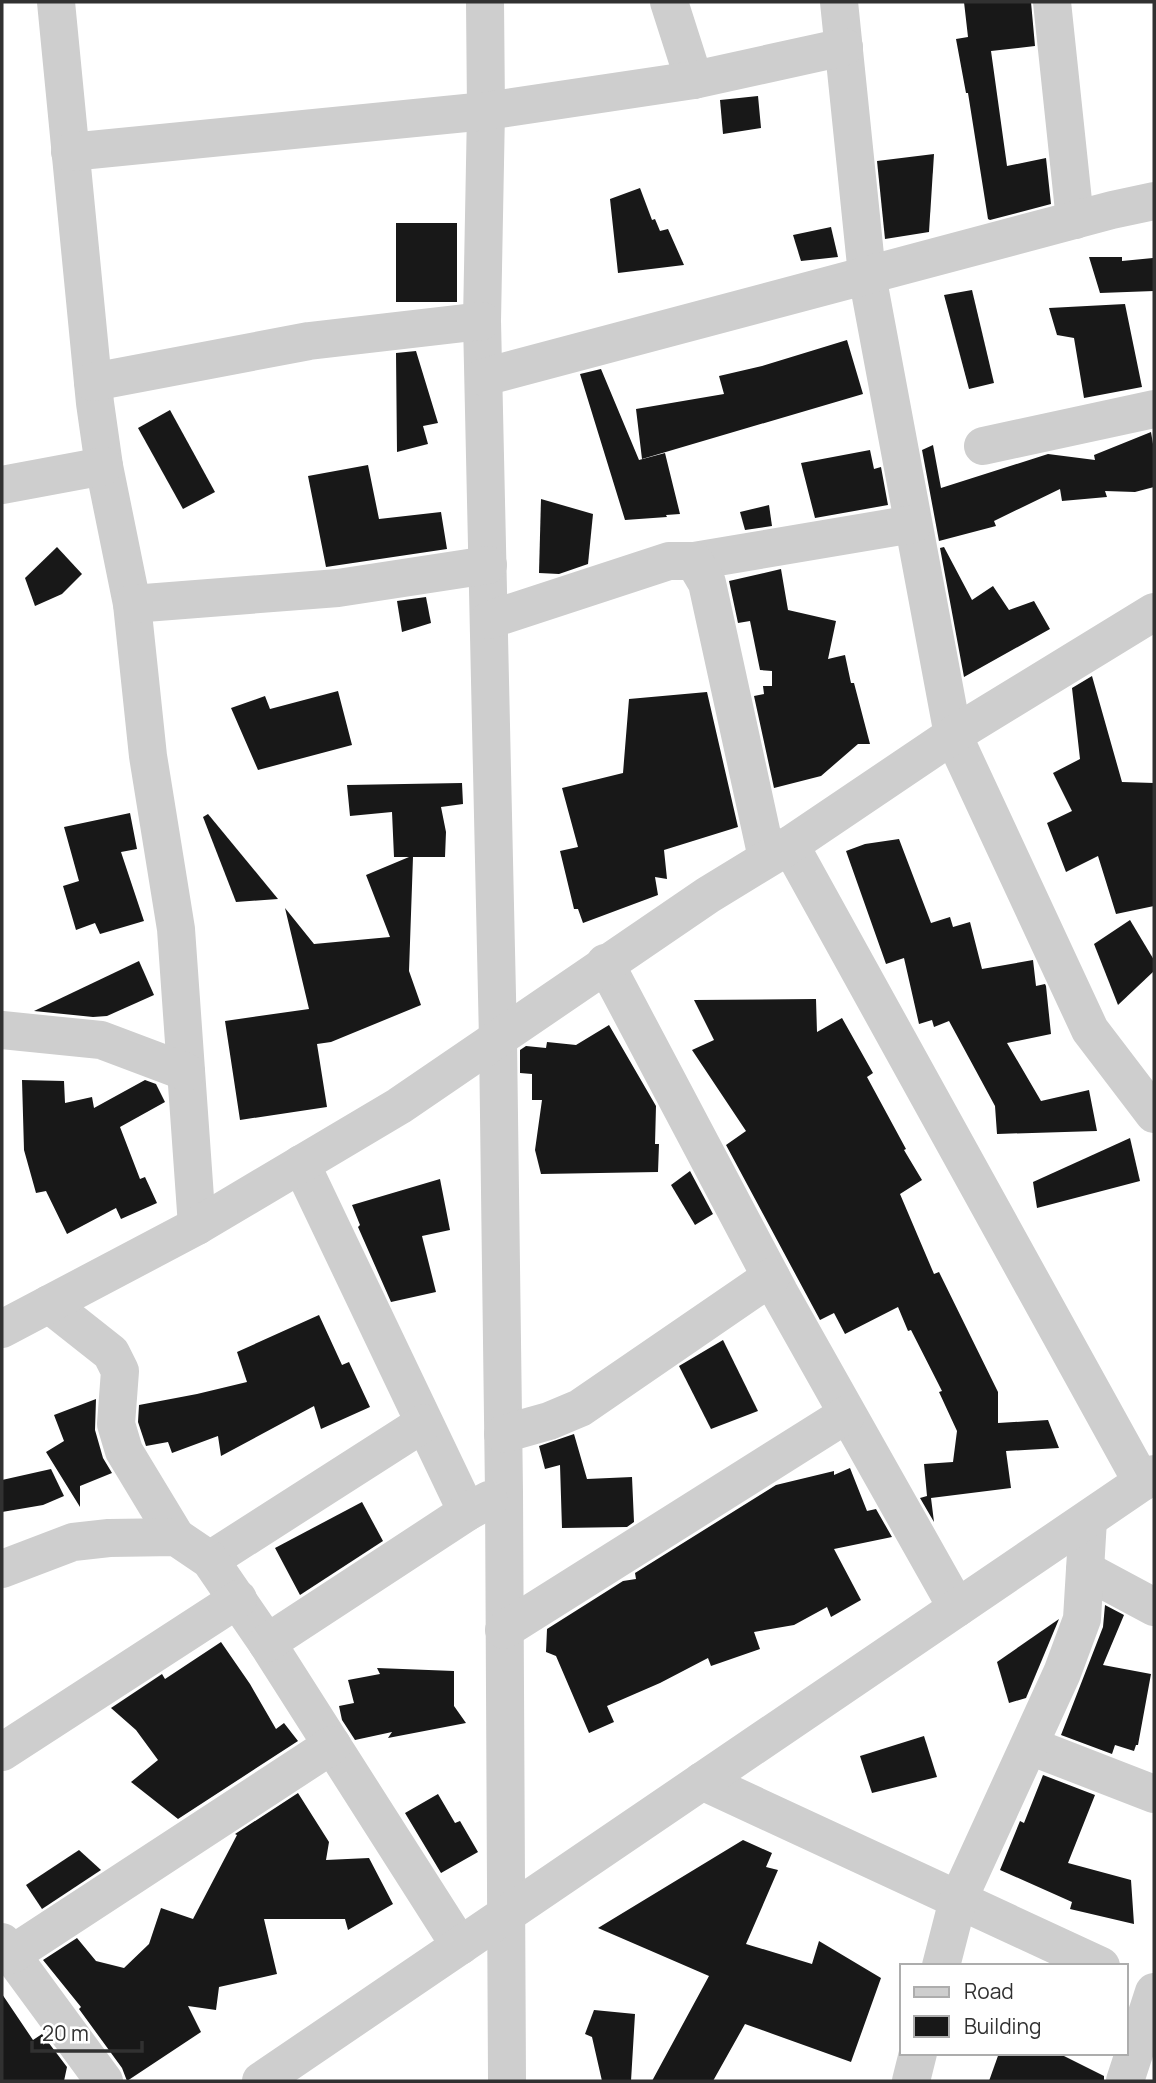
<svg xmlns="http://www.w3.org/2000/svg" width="1156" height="2083" font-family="Manrope,sans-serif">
<rect width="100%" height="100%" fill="#fff"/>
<!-- building -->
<g fill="#181818">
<polygon points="964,2 1031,2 1035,46 991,51 1007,166 1046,158 1051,204 990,220 988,219 968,93 966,93 956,39 968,37"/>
<polygon points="758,96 761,128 723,134 720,100"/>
<polygon points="934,154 929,232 885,239 877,161"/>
<polygon points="640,188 652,220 655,219 660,231 668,229 684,265 618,273 610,199"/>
<rect x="396" y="223" width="61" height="79"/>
<polygon points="831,227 838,257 801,261 793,235"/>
<polygon points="1089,257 1122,257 1122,261 1153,258 1154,291 1100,293"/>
<polygon points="972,290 994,383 969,389 944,295"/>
<polygon points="1125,304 1142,387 1084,398 1074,338 1057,335 1049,308"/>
<polygon points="847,340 863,394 642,459 636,409 724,394 719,376 762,366"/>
<polygon points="416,351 438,423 423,426 428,444 397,452 396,353"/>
<polygon points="601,369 639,460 665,453 680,514 666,515 667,517 625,520 580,374"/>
<polygon points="170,410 215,492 183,509 138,428"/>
<polygon points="1151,432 1154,450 1154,487 1135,492 1105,491 1107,497 1062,501 1060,489 994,521 996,526 939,541 922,450 933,445 941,488 1048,454 1095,460 1094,455"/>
<polygon points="870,450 874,469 881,467 888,505 815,518 801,463"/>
<polygon points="368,465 379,519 441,512 447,549 326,567 308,476"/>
<polygon points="541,499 593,514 588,564 559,574 539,573"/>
<polygon points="769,505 772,526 745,530 740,512"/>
<polygon points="57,547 82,574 62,594 35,606 25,578"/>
<polygon points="944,547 972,600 993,586 1009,610 1034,601 1050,629 964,677 940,548"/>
<polygon points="781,569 788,610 836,621 828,659 845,655 851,683 854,683 870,744 858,744 821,776 774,788 754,696 764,694 763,686 772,686 772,671 760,670 750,621 738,623 729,581"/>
<polygon points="426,597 431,623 402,632 397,601"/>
<polygon points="1092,676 1122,782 1154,783 1154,906 1116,914 1098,856 1066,872 1047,823 1072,811 1053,773 1080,759 1072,688"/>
<polygon points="338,691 352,745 258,770 231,708 265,696 270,709"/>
<polygon points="707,692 738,827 664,850 667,879 655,877 658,895 583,923 578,909 574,909 560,851 578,847 562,788 623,773 629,699"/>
<polygon points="462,783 463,804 441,807 446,832 445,857 413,857 409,971 421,1005 331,1042 317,1044 327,1107 240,1120 225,1021 309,1009 285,908 314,944 390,937 366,875 409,857 394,857 392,812 350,816 347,785"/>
<polygon points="130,813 137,849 121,852 144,921 100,934 95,923 76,930 63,886 79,881 64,827"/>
<polygon points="208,814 278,899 236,902 203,817"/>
<polygon points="899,839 931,923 950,917 953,927 970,922 982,969 1033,960 1036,986 1045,984 1046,986 1051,1034 1007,1043 1041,1101 1089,1090 1097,1131 997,1134 995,1106 949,1021 934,1027 932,1020 919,1024 904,958 886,964 846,851 865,844"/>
<polygon points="1130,920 1154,960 1154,971 1118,1005 1094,944"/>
<polygon points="139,961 154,995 107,1016 93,1017 34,1011"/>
<polygon points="816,999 817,1032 842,1018 873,1073 867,1077 906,1149 904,1150 922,1180 900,1194 934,1274 939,1272 998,1392 998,1423 1048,1420 1059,1448 1006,1451 1011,1488 931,1498 934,1522 920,1498 927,1496 924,1464 953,1462 957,1431 939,1392 942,1391 911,1330 908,1331 898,1307 845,1334 834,1313 820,1320 726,1145 746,1131 692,1050 714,1040 694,1000"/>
<polygon points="609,1025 656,1106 655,1144 659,1144 658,1172 541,1174 535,1150 542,1100 532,1100 532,1074 520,1073 520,1050 526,1046 546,1048 547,1042 576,1045"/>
<polygon points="22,1080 64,1081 65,1103 92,1097 94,1108 145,1080 156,1084 165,1102 120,1127 140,1179 145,1177 157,1203 121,1219 116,1208 67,1234 46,1191 36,1193 24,1150"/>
<polygon points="1130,1138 1140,1181 1037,1208 1033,1182"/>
<polygon points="690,1171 713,1214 695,1225 671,1185"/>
<polygon points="440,1179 450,1230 422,1236 436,1292 391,1302 358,1227 360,1225 352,1205"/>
<polygon points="319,1315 342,1365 349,1362 370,1407 321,1429 314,1406 221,1456 218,1436 172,1453 168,1442 146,1446 138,1422 139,1405 197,1394 247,1382 237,1352"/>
<polygon points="723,1340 758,1411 711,1429 679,1366"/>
<polygon points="96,1399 95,1430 103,1458 112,1473 80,1486 80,1507 46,1452 64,1441 54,1415"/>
<polygon points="574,1434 587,1479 632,1477 634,1522 627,1527 562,1528 560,1465 545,1469 539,1446"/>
<polygon points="850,1468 867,1511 876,1509 892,1537 834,1549 861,1600 831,1617 827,1607 794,1625 754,1632 760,1649 711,1666 708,1658 660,1683 607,1706 614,1722 589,1733 556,1656 546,1652 547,1629 623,1581 636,1579 635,1573 776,1485 834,1471 834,1475"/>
<polygon points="51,1469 64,1496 43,1505 2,1512 2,1480"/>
<polygon points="362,1502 383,1541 300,1595 275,1548"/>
<polygon points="1105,1605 1124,1615 1103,1665 1151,1674 1138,1745 1136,1745 1134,1751 1115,1745 1112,1754 1061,1735 1103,1627"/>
<polygon points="1059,1619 1026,1698 1009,1703 997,1662"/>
<polygon points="221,1642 250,1684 276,1729 284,1723 298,1741 178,1819 131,1782 158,1760 136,1730 111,1708 162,1674 165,1679"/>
<polygon points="377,1668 454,1671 454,1706 466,1723 388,1738 392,1732 355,1740 342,1720 339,1706 354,1703 348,1680 380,1674"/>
<polygon points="924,1736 937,1777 872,1793 860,1756"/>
<polygon points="1043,1775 1095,1795 1068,1863 1131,1880 1134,1924 1070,1909 1072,1902 1000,1870 1020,1821 1024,1823"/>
<polygon points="298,1793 329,1842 326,1860 369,1858 393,1904 348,1930 345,1919 264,1919 277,1974 219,1987 216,2010 188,2006 201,2032 127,2081 122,2068 79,2009 81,2007 43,1960 77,1938 96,1961 124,1968 149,1944 161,1908 193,1919 237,1835 235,1834"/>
<polygon points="438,1794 455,1823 460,1821 478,1852 441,1873 405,1813"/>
<polygon points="743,1840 772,1853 766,1867 778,1870 746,1944 812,1964 819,1941 881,1978 851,2062 745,2024 713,2081 652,2081 709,1976 598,1928"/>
<polygon points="79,1850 101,1870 42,1909 26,1885"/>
<polygon points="2,1994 33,2040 42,2034 67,2067 64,2081 2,2081"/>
<polygon points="594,2010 635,2014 631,2081 602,2081 592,2037 585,2034"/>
<polygon points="999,2053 1058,2053 1104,2076 1104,2081 989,2081"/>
</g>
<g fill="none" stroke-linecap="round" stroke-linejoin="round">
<!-- minor -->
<g stroke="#cecece" stroke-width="38">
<polyline points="56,2 95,403 104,466 132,604 148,756 176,929 197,1226"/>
<polyline points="485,2 486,111 482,321 498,1040 504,1492 507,2081"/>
<polyline points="669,2 694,80"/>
<polyline points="839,2 867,275 953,735 1090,1030 1154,1114"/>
<polyline points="1052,2 1075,220"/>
<polyline points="70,152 486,111 694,80 844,47"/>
<polyline points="484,377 1112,210 1154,201"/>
<polyline points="93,382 309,341 482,321"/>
<polyline points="983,446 1154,409"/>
<polyline points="2,485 104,466"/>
<polyline points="694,561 913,524"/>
<polyline points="132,604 338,588 488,565"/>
<polyline points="489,620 669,561 694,561 707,583 767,858"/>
<polyline points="790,845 1142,1482"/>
<polyline points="605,963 779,1292 957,1608"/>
<polyline points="2,1030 101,1040 186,1072"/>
<polyline points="301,1164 467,1512"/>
<polyline points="49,1304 111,1353 120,1371 116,1424 124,1451 176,1537"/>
<polyline points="2,1329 197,1226 399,1106 708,895 790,845 953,735 1154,612"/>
<polyline points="503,1434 549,1421 580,1408 771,1277"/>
<polyline points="210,1560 424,1423"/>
<polyline points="2,1569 73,1542 109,1538 176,1537 210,1560 267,1643 460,1946"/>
<polyline points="1085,1570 1154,1607"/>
<polyline points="504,1630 847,1414"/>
<polyline points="267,1643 467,1512 489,1500"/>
<polyline points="1030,1746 1154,1794"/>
<polyline points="2,1752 238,1599"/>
<polyline points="702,1781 1101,1966"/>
<polyline points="2,1942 104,2081"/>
<polyline points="11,1955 332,1745"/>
<polyline points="941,1966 958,1900 1062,1673 1082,1619 1088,1520"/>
<polyline points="911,2081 918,2053"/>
<polyline points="1125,2081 1154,1992"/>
</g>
<!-- tertiary -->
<polyline stroke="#cecece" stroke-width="38" points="261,2081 1154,1474"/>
</g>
<!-- border -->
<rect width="1156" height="2083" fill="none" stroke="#313131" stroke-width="7"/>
<!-- legend -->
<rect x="900" y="1964" width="228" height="91" fill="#ffffff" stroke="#adadad" stroke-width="2"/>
<rect x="914" y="1987" width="35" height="10" fill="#cecece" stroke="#adadad" stroke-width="2"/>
<text x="964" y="1999" font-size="21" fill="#313131">Road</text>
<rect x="914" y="2016" width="35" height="21" fill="#181818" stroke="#adadad" stroke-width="2"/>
<text x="964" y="2034" font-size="21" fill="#313131">Building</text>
<!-- scale -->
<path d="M32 2041v10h110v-10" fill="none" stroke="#313131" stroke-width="3.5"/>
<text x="42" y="2041" font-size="21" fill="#313131" stroke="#ffffff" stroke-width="5" paint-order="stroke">20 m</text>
</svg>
